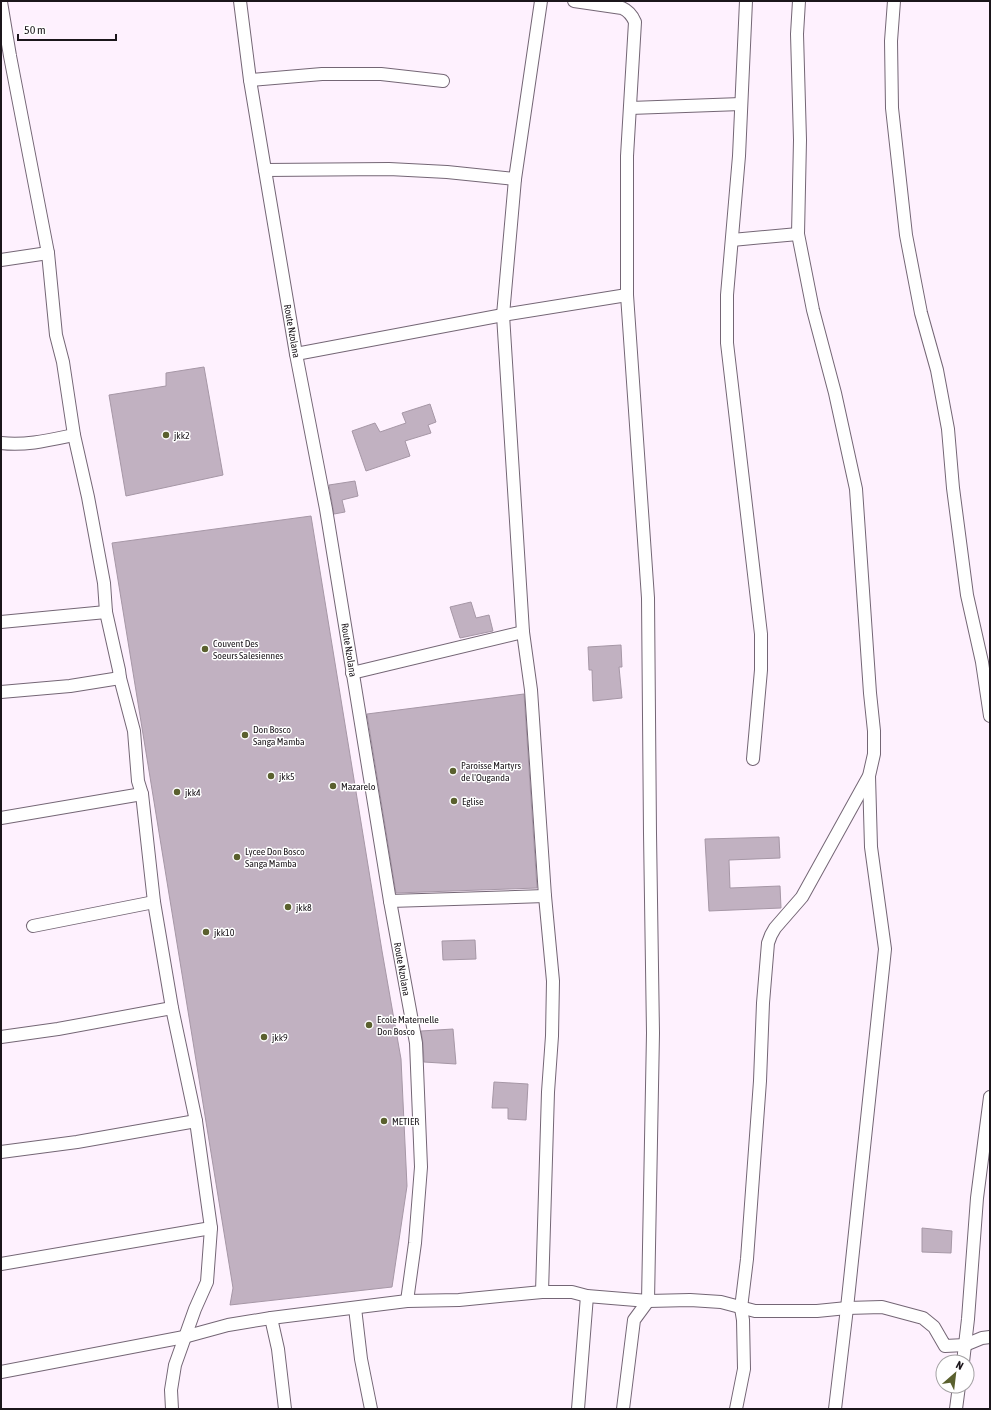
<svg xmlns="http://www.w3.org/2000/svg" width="991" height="1410" font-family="'Asap Condensed',sans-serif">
<rect width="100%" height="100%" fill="#fef1fe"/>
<!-- building -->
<g fill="#c1b1c1" stroke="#a697a6">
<polygon points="204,367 223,475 126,496 109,395 166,386 166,373"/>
<polygon points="430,404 436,422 428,425 431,433 405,441 410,456 366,471 352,431 375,423 380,432 406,423 402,413"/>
<polygon points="355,481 358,496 342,500 345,512 334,514 329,485"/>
<polygon points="311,516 382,951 401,1059 407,1186 392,1287 230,1305 233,1288 112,543"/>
<polygon points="471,602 476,618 489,615 493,631 460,638 450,607"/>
<polygon points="621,645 622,667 619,667 622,698 593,701 592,670 589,670 588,647"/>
<polygon points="524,694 537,888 396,893 367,714"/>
<polygon points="779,837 780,858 729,860 730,888 780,886 781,908 709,911 705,839"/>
<polygon points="475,940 476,959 443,960 442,941"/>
<polygon points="453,1029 456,1064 424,1062 423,1043 421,1031"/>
<polygon points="494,1082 528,1084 526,1120 508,1119 508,1108 492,1108"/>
<polygon points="922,1228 952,1231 951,1253 922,1252"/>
</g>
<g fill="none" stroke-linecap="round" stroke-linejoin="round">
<defs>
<g id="street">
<polyline points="240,1 250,80 265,170 296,354 326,509 390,901 416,1043 421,1167 415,1243 407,1301"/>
<polyline points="541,1 515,179 503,315 523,632 531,690 545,896 553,981 552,1036 548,1092 542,1292"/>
<path d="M 574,1 L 622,8 C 629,11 632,15 635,22 L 627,156 L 627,295 L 648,598 L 650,833 L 653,1033 L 648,1301 L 634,1320 L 623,1409"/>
<polyline points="746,1 739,156 727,295 727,343 761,634 761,670 753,759"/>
<polyline points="894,1 891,41 892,108 906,235 921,313 937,370 948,429 953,488 967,595 982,662 990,716"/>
<polyline points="1,2 10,56 48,253 56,335 63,362 74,435 88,497 104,583 106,612 119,670 120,678 134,731 138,781 142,794 154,902 172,1008 196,1121 211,1228 207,1282 195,1309 175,1365 171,1390 172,1409"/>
<polyline points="250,80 322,74 381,74 443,81"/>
<polyline points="630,108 741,104"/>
<polyline points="265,170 389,169 447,172 515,179"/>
<polyline points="732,240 798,234"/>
<polyline points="1,260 48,253"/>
<polyline points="296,354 503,315 627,295"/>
<path d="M 1,443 C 26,446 50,440 74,435"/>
<polyline points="1,622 106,612"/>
<polyline points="352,673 523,632"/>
<polyline points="1,692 70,686 120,678"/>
<polyline points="1,818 142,794"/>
<polyline points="390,901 545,896"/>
<polyline points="33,926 154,902"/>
<polyline points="1,1037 58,1029 172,1008"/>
<polyline points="1,1152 77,1142 196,1121"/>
<polyline points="1,1264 211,1228"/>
<polyline points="355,1308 361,1359 371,1409"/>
<polyline points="271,1318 278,1349 285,1409"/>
<polyline points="963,1362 968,1319 977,1198 990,1097"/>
<polyline points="1,1372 184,1337 228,1325 271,1318 407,1301 459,1300 542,1292 572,1292 587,1296 648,1301 690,1300 721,1302 755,1311 817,1311 847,1308 882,1307 923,1318 934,1327 945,1346 965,1345 982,1338 990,1337"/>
<polyline points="578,1409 587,1296"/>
<polyline points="736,1409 744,1369 743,1320 741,1308 747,1259 760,1081 763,1003 768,943 771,935 775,928 802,897 869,776 874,754 874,731 870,693 856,489 835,393 813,310 798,234 800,140 797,34 799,1"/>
<polyline points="835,1409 847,1308 885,949 871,847 869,776"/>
<polyline points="956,1409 959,1386"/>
</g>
</defs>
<!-- street casing -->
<use href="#street" stroke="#746675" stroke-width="14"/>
<!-- street -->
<use href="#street" stroke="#fff" stroke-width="12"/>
</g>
<!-- markers -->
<g fill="#5a602e" stroke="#fff" stroke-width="1.5">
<circle cx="166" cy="435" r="4"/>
<circle cx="205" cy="649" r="4"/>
<circle cx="245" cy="735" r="4"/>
<circle cx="453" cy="771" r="4"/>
<circle cx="271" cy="776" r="4"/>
<circle cx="333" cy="786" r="4"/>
<circle cx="177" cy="792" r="4"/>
<circle cx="454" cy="801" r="4"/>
<circle cx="237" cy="857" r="4"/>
<circle cx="288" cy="907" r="4"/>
<circle cx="206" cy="932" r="4"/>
<circle cx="369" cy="1025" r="4"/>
<circle cx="264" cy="1037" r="4"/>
<circle cx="384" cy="1121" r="4"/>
</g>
<g text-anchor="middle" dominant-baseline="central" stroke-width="3" stroke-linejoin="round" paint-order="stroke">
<!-- street labels -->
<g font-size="10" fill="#1b161b" stroke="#fff">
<text transform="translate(292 331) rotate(80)">Route Nzolana</text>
<text transform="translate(349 650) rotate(81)">Route Nzolana</text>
<text transform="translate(402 969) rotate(80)">Route Nzolana</text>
</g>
<!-- poi labels -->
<g font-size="10" fill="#1b161b" stroke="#fff" text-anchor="start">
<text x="174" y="435">jkk2</text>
<text x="213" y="643">Couvent Des<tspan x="213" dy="12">Soeurs Salesiennes</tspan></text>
<text x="253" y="729">Don Bosco<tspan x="253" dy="12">Sanga Mamba</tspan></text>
<text x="461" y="765">Paroisse Martyrs<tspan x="461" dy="12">de l'Ouganda</tspan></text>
<text x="279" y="776">jkk5</text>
<text x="341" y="786">Mazarelo</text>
<text x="185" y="792">jkk4</text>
<text x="462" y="801">Eglise</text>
<text x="245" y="851">Lycee Don Bosco<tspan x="245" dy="12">Sanga Mamba</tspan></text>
<text x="296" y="907">jkk8</text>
<text x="214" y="932">jkk10</text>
<text x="377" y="1019">Ecole Maternelle<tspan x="377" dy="12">Don Bosco</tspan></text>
<text x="272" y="1037">jkk9</text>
<text x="392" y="1121">METIER</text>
</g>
</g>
<!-- border -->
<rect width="991" height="1410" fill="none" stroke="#1b161b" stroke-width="4"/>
<!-- north arrow -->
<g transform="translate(955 1374) rotate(28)"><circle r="19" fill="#ffffff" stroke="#a4a2a4"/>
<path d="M0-3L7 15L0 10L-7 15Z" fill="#5a602e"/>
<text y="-6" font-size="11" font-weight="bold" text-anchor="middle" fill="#1b161b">N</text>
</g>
<!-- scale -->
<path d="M18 34v6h98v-6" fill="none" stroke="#1b161b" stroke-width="2"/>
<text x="24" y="34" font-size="12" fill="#1b161b" stroke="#ffffff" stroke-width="3" paint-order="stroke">50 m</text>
</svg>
